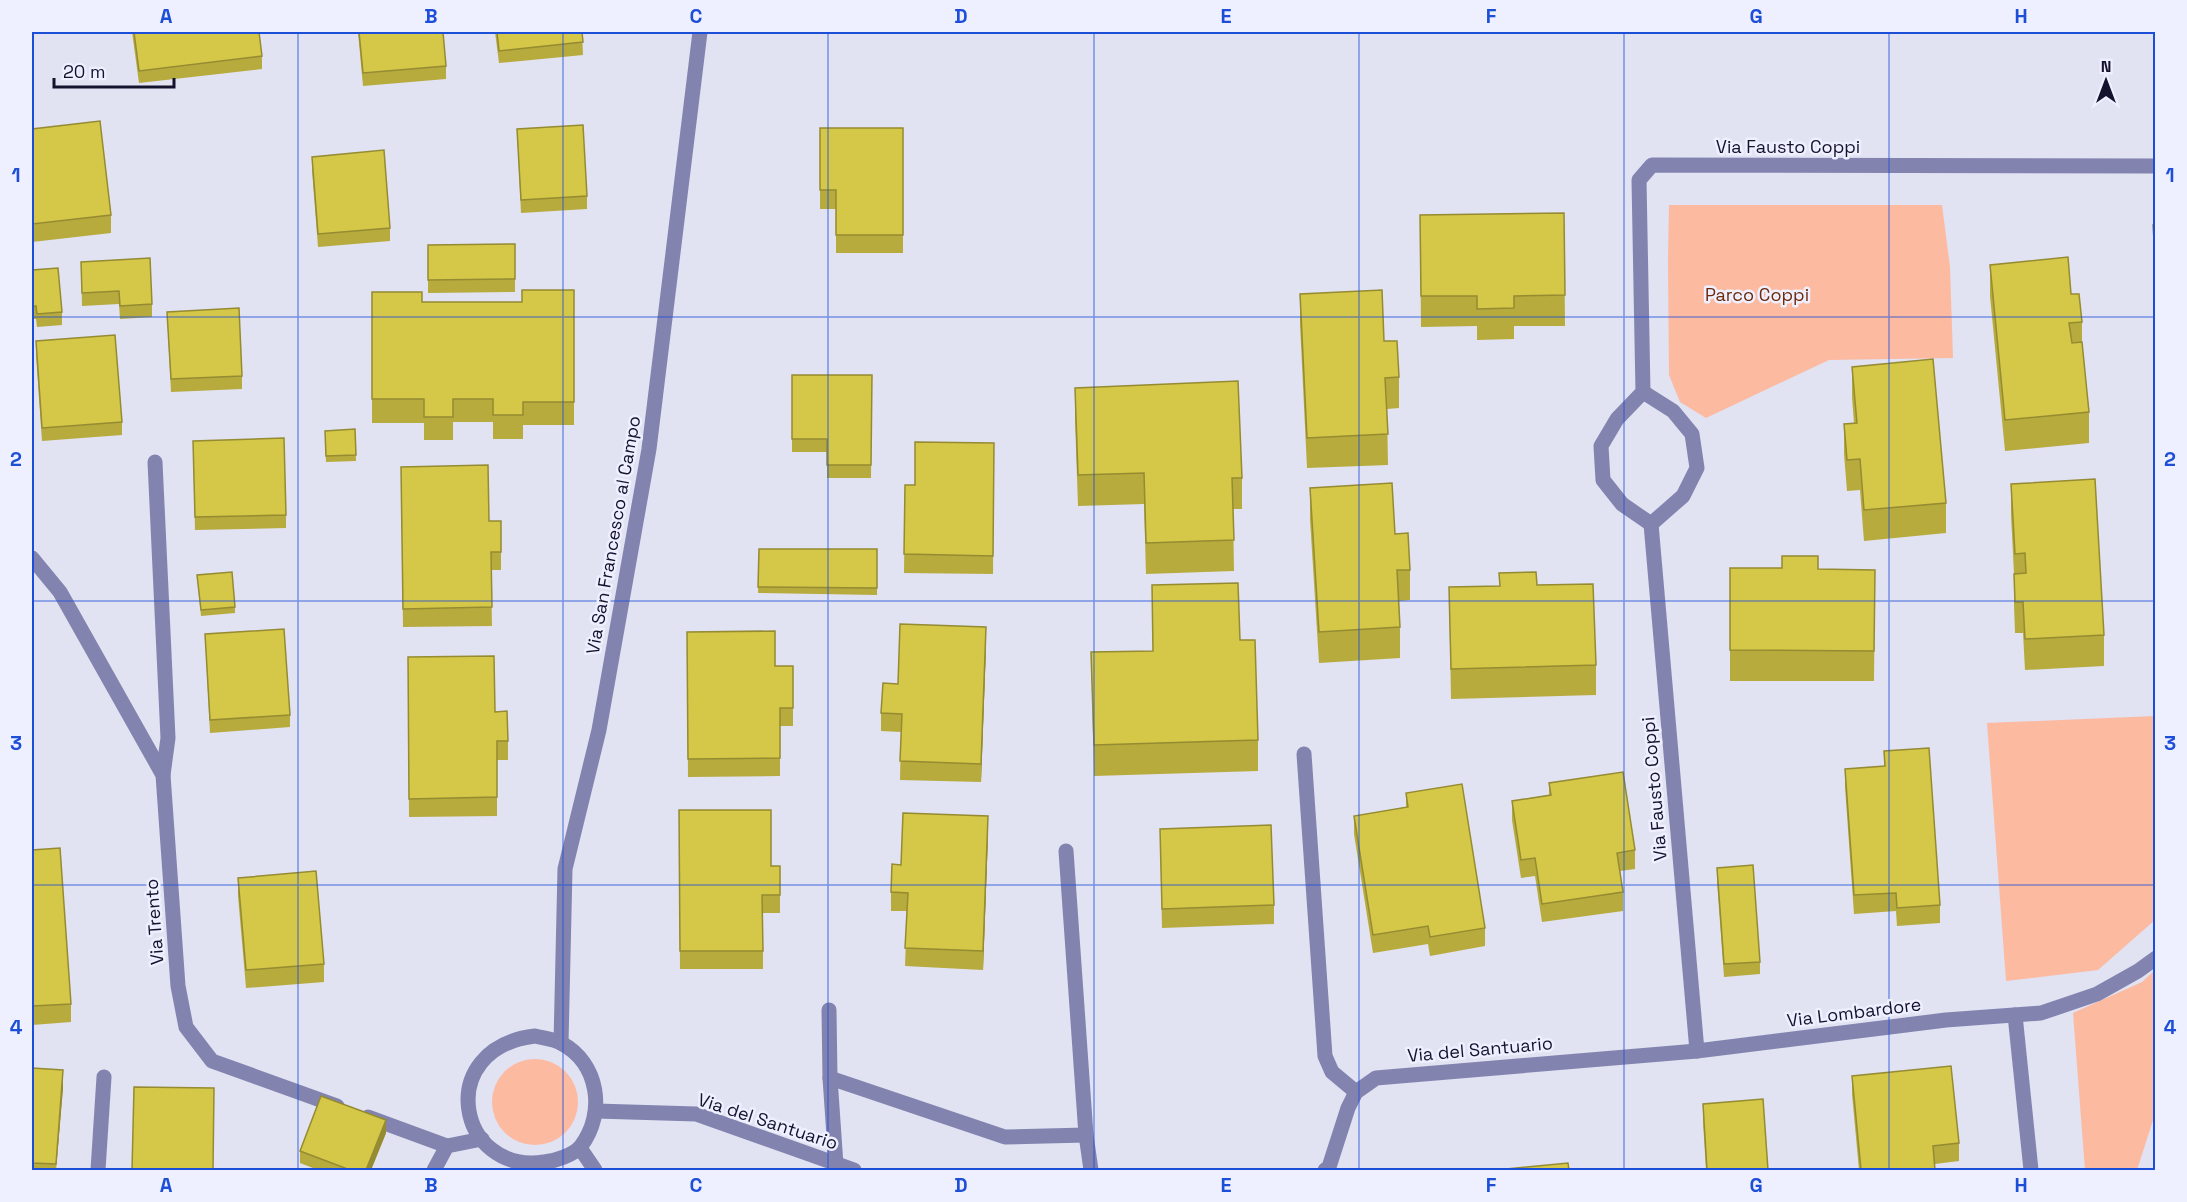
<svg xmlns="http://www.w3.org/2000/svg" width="2187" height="1202" font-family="'Space Grotesk',sans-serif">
<rect width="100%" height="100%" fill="#e1e2f2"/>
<!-- green -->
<g fill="#fcbaa1">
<polygon points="1669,205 1942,205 1950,267 1953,358 1829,360 1706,418 1680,402 1669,375 1668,261"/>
<polygon points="2155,716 2155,920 2098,970 2006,981 1987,723"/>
<polygon points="2155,970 2155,1114 2137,1170 2085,1170 2073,1013 2142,982"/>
<circle cx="535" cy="1102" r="43"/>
</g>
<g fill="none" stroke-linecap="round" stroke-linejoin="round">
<!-- service -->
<g stroke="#8284af" stroke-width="15">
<polyline points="1066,851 1086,1135 1091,1170"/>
<polyline points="829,1010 830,1078 836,1165"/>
<polyline points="830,1078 1005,1137 1086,1135"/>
</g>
<!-- minor -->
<g stroke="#8284af" stroke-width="15">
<polyline points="1643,392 1673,411 1692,434 1697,468 1683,496 1651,524"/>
<polyline points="155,462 168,738 163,775"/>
<polyline points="1651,524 1622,504 1603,480 1601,446 1617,419 1643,392 1639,180 1652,165 2156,166"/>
<polyline points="1651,524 1697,1051"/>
<polyline points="32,558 60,592 163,775 178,986 186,1027 212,1061 337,1106"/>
<polyline points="1304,754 1325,1056 1332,1072 1356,1092"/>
<polyline points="368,1117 447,1146"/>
<polyline points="580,1148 595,1170"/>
<polyline points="98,1170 104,1077"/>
</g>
<!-- tertiary -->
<g stroke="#8284af" stroke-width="15">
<polyline points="2015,1015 2031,1170"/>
<path d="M 535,1036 C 543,1038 554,1039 561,1043 C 599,1063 606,1113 581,1146 C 574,1155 555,1161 544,1162 C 457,1175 433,1048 535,1036 Z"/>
<polyline points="561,1043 565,869 599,730 649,449 700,32"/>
<polyline points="596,1111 696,1114 854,1170"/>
<polyline points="434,1170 447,1146 482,1139"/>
<polyline points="1325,1170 1329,1167 1348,1108 1356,1092 1376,1078 1697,1051 1946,1020 2041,1013 2097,994 2138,971 2156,958"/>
</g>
</g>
<!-- wall -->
<g fill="#b7ab3d">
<polygon points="132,32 259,32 262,56 262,69 139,83"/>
<polygon points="358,32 443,32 446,66 446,79 363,86"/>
<polygon points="495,32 582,32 583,55 499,63"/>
<polygon points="820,128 903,128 903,253 836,253 836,209 820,209"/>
<polygon points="32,129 111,215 111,233 32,242"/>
<polygon points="517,129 587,196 587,209 521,213"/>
<polygon points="312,157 390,228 390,241 318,247 312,170"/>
<polygon points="1564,213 1565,326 1514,326 1514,339 1477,340 1477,326 1421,327 1420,215"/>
<polygon points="2153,225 2156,225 2156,299 2153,256"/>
<polygon points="515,244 515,292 428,293 428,245"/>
<polygon points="81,262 152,304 152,317 120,319 119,304 82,306"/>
<polygon points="1990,265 2071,294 2082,322 2082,342 2089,412 2089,443 2005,451 1990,296"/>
<polygon points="32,270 62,312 62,325 37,327 36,319 32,319"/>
<polygon points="574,290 574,425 523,425 523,439 493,439 493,422 453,422 453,440 424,440 424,423 372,423 372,292 422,302 522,302"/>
<polygon points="1300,294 1384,341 1399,377 1399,408 1387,409 1388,465 1307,468 1300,324"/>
<polygon points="167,312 242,376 242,389 171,392"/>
<polygon points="36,341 122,422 122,435 42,441 36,354"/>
<polygon points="1852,367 1946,503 1946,533 1864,541 1860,490 1847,491 1844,454 1844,424 1854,423 1852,397"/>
<polygon points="792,375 872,375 871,478 827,478 827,452 792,452"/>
<polygon points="1075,388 1242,478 1242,509 1233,509 1234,571 1146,574 1144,504 1078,506 1075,419"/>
<polygon points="355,429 356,461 326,462 325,431"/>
<polygon points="193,441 286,515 286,528 195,530"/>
<polygon points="994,443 993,574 904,573 905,485 915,485"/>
<polygon points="401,467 489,521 501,521 501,570 491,570 492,626 403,627"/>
<polygon points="2011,484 2104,635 2104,666 2025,670 2023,633 2015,633 2014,605 2014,574 2011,515"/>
<polygon points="1310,488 1395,534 1410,570 1410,600 1399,601 1400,627 1400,658 1319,663 1310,519"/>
<polygon points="759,549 877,549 877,595 758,593"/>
<polygon points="1730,568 1875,570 1874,681 1730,681"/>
<polygon points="197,575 235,607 235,613 201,616"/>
<polygon points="1152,585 1240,640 1258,740 1258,771 1094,776 1091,652 1153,651"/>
<polygon points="1537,585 1596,665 1596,695 1451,699 1449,587"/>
<polygon points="687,632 775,666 793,666 793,726 780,726 780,776 688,777"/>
<polygon points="205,634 290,715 290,727 210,733"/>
<polygon points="986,646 981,782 900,780 901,732 881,731 881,713 898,684"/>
<polygon points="408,657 495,712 508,741 508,760 497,760 497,816 409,817"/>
<polygon points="1884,751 1940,905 1940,923 1897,926 1896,911 1854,914 1845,787 1845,769 1884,766"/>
<polygon points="1549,783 1635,850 1635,869 1620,871 1623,892 1623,911 1542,922 1535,876 1521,878 1512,820 1512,801 1549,795"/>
<polygon points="1406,793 1485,928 1485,946 1430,956 1428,944 1373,953 1354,834 1354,816 1406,807"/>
<polygon points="679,810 771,866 780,866 780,913 763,913 763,969 680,969"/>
<polygon points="1160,829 1274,905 1274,924 1162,928"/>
<polygon points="988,835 983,970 905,966 907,911 891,911 891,892 901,865"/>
<polygon points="32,850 71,1004 71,1022 32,1025"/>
<polygon points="1717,868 1760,962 1760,974 1724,977 1717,881"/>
<polygon points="238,878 324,964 324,982 246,988 238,896"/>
<polygon points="32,1068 63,1088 56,1170 32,1170"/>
<polygon points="1852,1076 1959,1143 1959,1161 1935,1164 1935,1170 1859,1170 1852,1094"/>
<polygon points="1703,1104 1768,1170 1706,1170 1703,1122"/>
<polygon points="386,1133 371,1170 318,1170 300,1163 300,1151"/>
</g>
<!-- shaded-wall -->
<g fill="#958b32">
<polygon points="986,627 986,646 981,782 981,764"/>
<polygon points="988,816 988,835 983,970 983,951"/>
<polygon points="63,1070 63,1088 56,1170"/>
<polygon points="386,1120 386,1133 371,1170 366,1170"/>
</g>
<!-- building -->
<g fill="#d5c747" stroke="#958b32" stroke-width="1.5">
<polygon points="134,32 259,32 262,56 139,71"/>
<polygon points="359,32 443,32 446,66 363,73"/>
<polygon points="497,32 582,32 583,42 499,51"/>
<polygon points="100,121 111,215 32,224 32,129"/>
<polygon points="583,125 587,196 521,200 517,129"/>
<polygon points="820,128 903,128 903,235 836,235 836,190 820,190"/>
<polygon points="384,150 390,228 318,234 312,157"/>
<polygon points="1564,213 1565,295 1514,296 1514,308 1477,309 1477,296 1421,296 1420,215"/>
<polygon points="2153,225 2156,225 2156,269"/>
<polygon points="515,244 515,279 428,280 428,245"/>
<polygon points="2068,257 2071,294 2079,294 2082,322 2069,323 2072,343 2082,342 2089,412 2005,420 1990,265"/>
<polygon points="150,258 152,304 120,306 119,291 82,293 81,262"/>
<polygon points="58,268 62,312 37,314 36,306 32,307 32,270"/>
<polygon points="522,290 574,290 574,402 523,402 523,415 493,415 493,399 453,399 453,417 424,417 424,399 372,399 372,292 422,292 422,302 522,302"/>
<polygon points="1382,290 1384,341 1397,341 1399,377 1385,378 1388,434 1307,438 1300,294"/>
<polygon points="239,308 242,376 171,379 167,312"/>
<polygon points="115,335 122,422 42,428 36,341"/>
<polygon points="1933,359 1946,503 1864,510 1860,459 1847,460 1844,424 1857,423 1852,367"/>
<polygon points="792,375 872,375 871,465 827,465 827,439 792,439"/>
<polygon points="1238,381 1242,478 1232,478 1234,540 1146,543 1144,473 1078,475 1075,388"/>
<polygon points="355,429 356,455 326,456 325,431"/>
<polygon points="284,438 286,515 195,517 193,441"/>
<polygon points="915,442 994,443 993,556 904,554 905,485 915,485"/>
<polygon points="488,465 489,521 501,521 501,552 491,552 492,607 403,609 401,467"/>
<polygon points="2095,479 2104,635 2025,639 2023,602 2015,602 2014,574 2026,573 2025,553 2015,554 2011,484"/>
<polygon points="1392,483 1395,534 1408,533 1410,570 1397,570 1400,627 1319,632 1310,488"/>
<polygon points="759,549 877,549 877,588 758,587"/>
<polygon points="1782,556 1818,556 1818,569 1875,570 1874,651 1730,650 1730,568 1782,568"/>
<polygon points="232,572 235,607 201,610 197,575"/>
<polygon points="1536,572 1537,585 1593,584 1596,665 1451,669 1449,587 1500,586 1499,573"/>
<polygon points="1238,583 1240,640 1255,640 1258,740 1094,745 1091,652 1153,651 1152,585"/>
<polygon points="900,624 986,627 981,764 900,761 902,714 881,713 883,683 898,684"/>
<polygon points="284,629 290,715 210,720 205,634"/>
<polygon points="775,631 775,666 793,666 793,708 780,708 780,758 688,759 687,632"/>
<polygon points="494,656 495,712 507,711 508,741 497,741 497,797 409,799 408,657"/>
<polygon points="1929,748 1940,905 1897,908 1896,893 1854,895 1845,769 1885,766 1884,751"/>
<polygon points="1623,772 1635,850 1617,853 1623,892 1542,904 1535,858 1521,860 1512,801 1551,795 1549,783"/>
<polygon points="1462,784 1485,928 1430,937 1428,926 1373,935 1354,816 1408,807 1406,793"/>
<polygon points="679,810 771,810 771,866 780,866 780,895 762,895 763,951 680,951"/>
<polygon points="903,813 988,816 983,951 905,948 908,893 891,892 892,864 901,865"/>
<polygon points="1271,825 1274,905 1162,909 1160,829"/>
<polygon points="60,848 71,1004 32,1006 32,850"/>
<polygon points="1753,865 1760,962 1724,964 1717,868"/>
<polygon points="316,871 324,964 246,970 238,878"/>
<polygon points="1951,1066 1959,1143 1933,1146 1935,1170 1861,1170 1852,1076"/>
<polygon points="32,1068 63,1070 56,1164 32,1163"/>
<polygon points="134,1087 214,1088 213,1170 132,1170"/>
<polygon points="321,1096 386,1120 366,1170 350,1170 300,1151"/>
<polygon points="1763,1099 1768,1170 1707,1170 1703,1104"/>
<polygon points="1568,1163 1569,1170 1496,1170"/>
</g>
<!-- grid -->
<path fill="none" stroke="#1d4ed8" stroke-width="1.5" stroke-opacity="0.55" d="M 298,32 L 298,1170M 563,32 L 563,1170M 828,32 L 828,1170M 1094,32 L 1094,1170M 1359,32 L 1359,1170M 1624,32 L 1624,1170M 1889,32 L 1889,1170M 32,317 L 2156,317M 32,601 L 2156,601M 32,885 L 2156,885"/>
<g text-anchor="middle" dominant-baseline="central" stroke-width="5" stroke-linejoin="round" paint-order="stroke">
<!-- street labels -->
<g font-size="18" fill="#14132e" stroke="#eeefff">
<text x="1788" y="146">Via Fausto Coppi</text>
<text transform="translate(613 535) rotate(-80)">Via San Francesco al Campo</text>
<text transform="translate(1654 789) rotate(-95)">Via Fausto Coppi</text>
<text transform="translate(154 922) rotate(-94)">Via Trento</text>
<text transform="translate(1854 1012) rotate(-7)">Via Lombardore</text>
<text transform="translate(1480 1049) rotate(-5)">Via del Santuario</text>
<text transform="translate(768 1121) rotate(18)">Via del Santuario</text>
</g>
<!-- park labels -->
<g font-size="18" fill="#6e2a09" stroke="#eeefff">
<text x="1757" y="294">Parco Coppi</text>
</g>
</g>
<!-- border -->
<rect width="2187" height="1202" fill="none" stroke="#eeefff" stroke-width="66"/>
<!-- north arrow -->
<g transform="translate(2106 81)" stroke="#eeefff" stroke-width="4.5" paint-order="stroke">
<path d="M0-4.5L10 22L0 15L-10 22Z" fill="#14132e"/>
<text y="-9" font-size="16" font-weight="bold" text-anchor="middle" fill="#14132e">N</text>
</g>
<!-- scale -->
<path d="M54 78v9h120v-9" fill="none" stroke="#14132e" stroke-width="3"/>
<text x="63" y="78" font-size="18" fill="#14132e" stroke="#eeefff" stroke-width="4.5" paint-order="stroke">20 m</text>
<rect x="33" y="33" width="2121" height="1136" fill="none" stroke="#1d4ed8" stroke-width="2"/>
<g font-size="20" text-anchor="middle" font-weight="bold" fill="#1d4ed8">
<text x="166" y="23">A</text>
<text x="431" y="23">B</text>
<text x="696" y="23">C</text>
<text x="961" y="23">D</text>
<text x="1226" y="23">E</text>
<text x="1491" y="23">F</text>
<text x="1756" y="23">G</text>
<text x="2021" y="23">H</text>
<text x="16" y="182">1</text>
<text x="2170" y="182">1</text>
<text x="16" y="466">2</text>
<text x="2170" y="466">2</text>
<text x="16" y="750">3</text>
<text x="2170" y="750">3</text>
<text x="16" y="1034">4</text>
<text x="2170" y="1034">4</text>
<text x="166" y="1192">A</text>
<text x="431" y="1192">B</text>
<text x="696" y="1192">C</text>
<text x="961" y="1192">D</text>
<text x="1226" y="1192">E</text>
<text x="1491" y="1192">F</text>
<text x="1756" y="1192">G</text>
<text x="2021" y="1192">H</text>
</g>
</svg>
